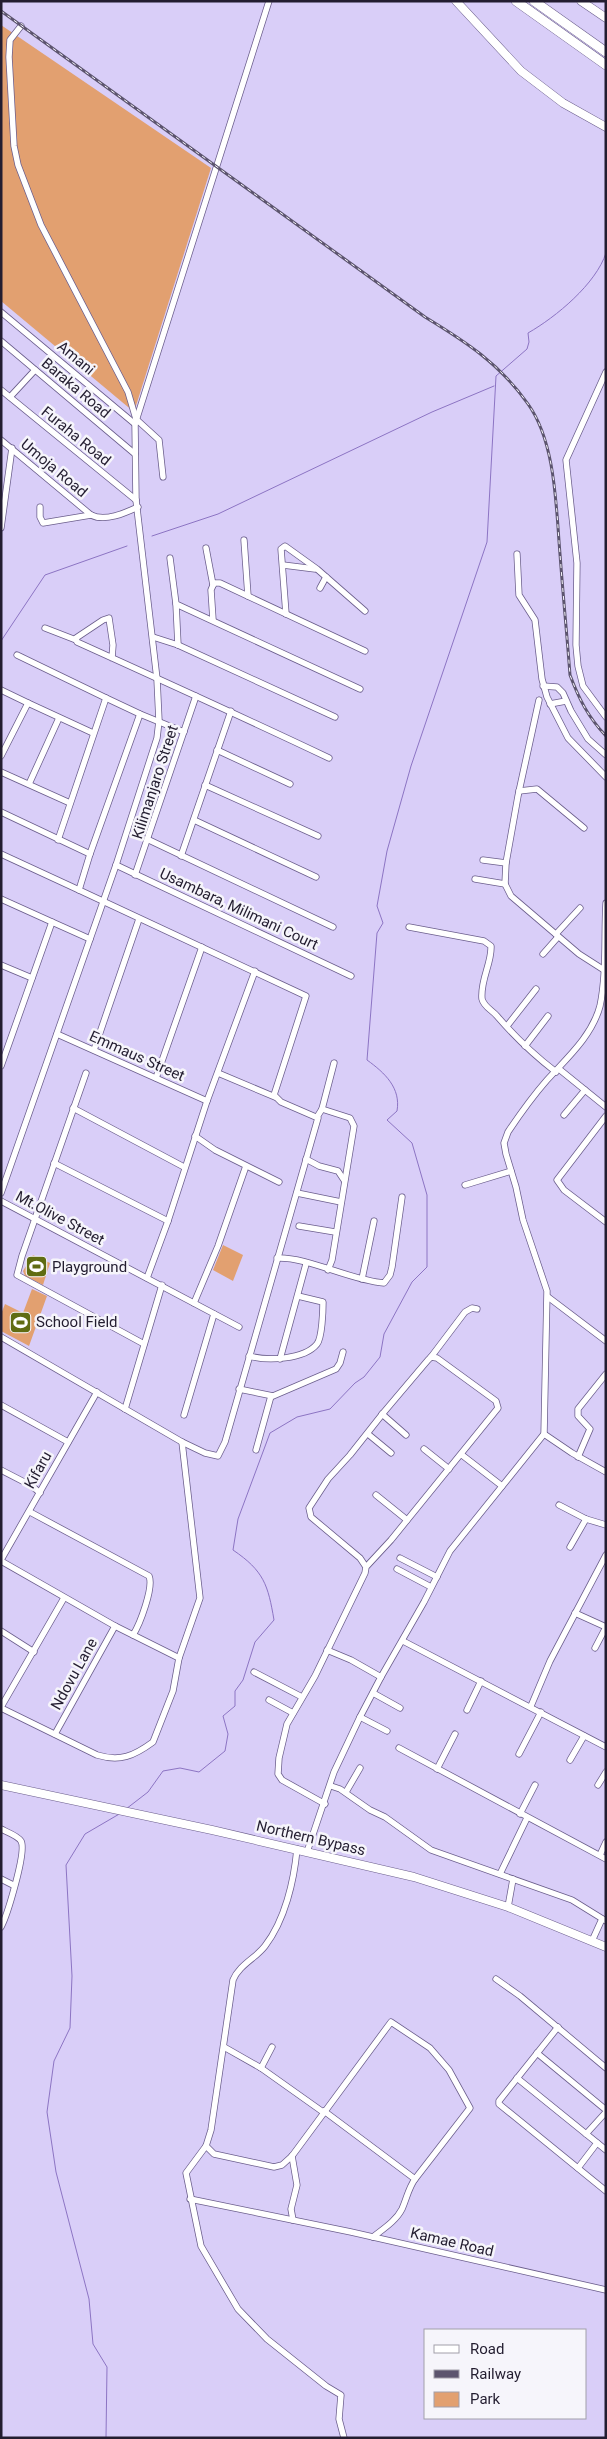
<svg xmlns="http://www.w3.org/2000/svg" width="607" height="2439" font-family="Roboto,sans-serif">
<rect width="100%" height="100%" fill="#d9cef8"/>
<!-- park -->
<g fill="#e2a070">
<polygon points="1,25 211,168 134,412 1,301"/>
<polygon points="223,1245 243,1255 233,1281 213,1270"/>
<polygon points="33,1255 50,1263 43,1285 25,1276 23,1271"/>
<polygon points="32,1289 47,1296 29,1346 1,1331 1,1314 5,1304 23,1313"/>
</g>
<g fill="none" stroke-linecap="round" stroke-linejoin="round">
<!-- stream -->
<g stroke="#8c74c3" stroke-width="1">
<polyline points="152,536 218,514 432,412 494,386"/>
<polyline points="1,641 45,575 127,546"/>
<path d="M 126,1809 L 148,1792 L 163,1771 L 180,1768 L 199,1772 L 225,1751 L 228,1734 L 223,1716 L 235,1706 L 235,1691 L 243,1680 L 255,1642 L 274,1620 C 268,1585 264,1571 233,1550 L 238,1519 L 270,1433 L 297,1417 L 330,1409 L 355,1383 L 364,1377 L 380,1357 L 384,1334 L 412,1282 L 427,1267 L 427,1195 L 412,1143 L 387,1120 L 397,1111 C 401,1088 385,1073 367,1060 L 377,933 L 383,923 L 377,906 L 387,851 L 411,766 L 487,542 L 496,376 L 527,349 L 529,342 L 528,333 C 556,317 596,284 606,253"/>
<polyline points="106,2438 107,2367 93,2344 89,2299 56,2172 47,2112 54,2061 70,2028 72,1976 66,1865 85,1834 121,1813"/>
</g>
<defs>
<g id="minor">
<polyline points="21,26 10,40 9,57 14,146 18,165 41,225 128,392 136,419 159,440 163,477"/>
<polyline points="1,312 135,424"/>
<polyline points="1,341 135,454"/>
<polyline points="606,372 566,460 577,563 576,645 578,666 583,686 606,717"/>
<polyline points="1,390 136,500"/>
<polyline points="10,397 35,370"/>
<path d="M 1,440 L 91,515 C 105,522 125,513 138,507"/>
<polyline points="40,507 40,517 43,523 91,515"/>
<polyline points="1,528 12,448"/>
<polyline points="244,540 248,596"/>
<polyline points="206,548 213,585"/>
<polyline points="517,554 519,595 535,620 542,679 547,697 568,738 606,777"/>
<polyline points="170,558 176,604 360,689"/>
<polyline points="283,565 315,569"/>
<polyline points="320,588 326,577"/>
<polyline points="176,604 178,645"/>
<polyline points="286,614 281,549 285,546 317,569 365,611"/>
<polyline points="213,620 211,590 214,583 220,583 365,651"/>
<polyline points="45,628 76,640"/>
<polyline points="153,637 178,645 335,717"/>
<polyline points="17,655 106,698 58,840"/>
<path d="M 112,658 L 113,645 L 109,618 L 103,620 L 76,638 L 77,642 C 161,680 245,718 329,758"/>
<polyline points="543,686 557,687 563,693 571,711 588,739 606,755"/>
<polyline points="1,690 28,703"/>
<polyline points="106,698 140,714 184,732"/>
<polyline points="539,700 518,796 506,863 505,884 511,896 579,954 604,970"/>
<polyline points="550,704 566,701"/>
<polyline points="217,750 290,784"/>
<polyline points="1,756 28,703 93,733"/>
<polyline points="1,772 70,803"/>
<polyline points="29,784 59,718"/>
<polyline points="205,785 318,836"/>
<polyline points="519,791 537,789 584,828"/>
<polyline points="1,812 90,854 79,890 306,996 274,1095 281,1102 318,1118 225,1442 218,1456 205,1453 182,1442 1,1337"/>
<polyline points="194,820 316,877"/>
<polyline points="149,840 333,927"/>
<polyline points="1,854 79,890"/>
<polyline points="90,854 140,714"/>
<polyline points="181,856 231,711"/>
<polyline points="483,860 506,863"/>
<polyline points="116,865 351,976"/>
<polyline points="135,875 196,696"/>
<polyline points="475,879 505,884"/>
<polyline points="1,899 52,922"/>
<path d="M 409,927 L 484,941 L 491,946 C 492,963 480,980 482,999 C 484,1007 492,1010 497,1016 C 515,1037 534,1055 556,1072"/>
<polyline points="556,934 580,908"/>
<polyline points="543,954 558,937"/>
<polyline points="1,965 32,978"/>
<polyline points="507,1026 536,989"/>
<polyline points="57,1034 207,1101"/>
<polyline points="525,1046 548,1016"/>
<polyline points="94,1050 139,919"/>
<polyline points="1,1066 52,922 90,939"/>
<polyline points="559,1069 606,1107"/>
<polyline points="86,1073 22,1256 17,1275 144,1344"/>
<polyline points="218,1073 275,1097"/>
<polyline points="156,1078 202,947"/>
<polyline points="73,1108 184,1167"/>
<polyline points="322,1109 334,1063"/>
<polyline points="564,1115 585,1090"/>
<polyline points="606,1116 557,1180 564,1190 606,1222"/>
<polyline points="317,1117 322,1109 350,1118 354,1126 332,1260 328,1270"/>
<polyline points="195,1136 215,1150 279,1182"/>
<polyline points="306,1159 319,1166 338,1171 344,1180"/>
<polyline points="54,1163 168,1221"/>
<polyline points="465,1185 511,1171"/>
<polyline points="1,1193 116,865 157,738 159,721 157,679 136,500 135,424 269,1"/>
<polyline points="297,1193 341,1202"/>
<polyline points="1,1201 239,1327"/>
<polyline points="299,1226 335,1232"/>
<path d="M 277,1258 C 309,1257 349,1280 384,1283 L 390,1275 L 392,1267 L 402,1197"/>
<polyline points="147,1278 168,1221 207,1101 255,971"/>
<polyline points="362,1279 374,1221"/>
<polyline points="548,1297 606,1341"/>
<polyline points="194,1303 218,1246 246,1166"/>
<path d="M 249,1356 C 267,1361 304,1360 317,1344 C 322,1338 323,1311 323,1302 L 298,1296"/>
<polyline points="431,1357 465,1312 472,1308 477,1309"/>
<polyline points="280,1359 306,1264"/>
<polyline points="239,1389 273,1396 336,1369 340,1363 343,1352"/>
<polyline points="1,1405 68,1442"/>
<polyline points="125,1409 162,1285"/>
<polyline points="382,1414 406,1435"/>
<polyline points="184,1415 214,1314"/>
<polyline points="368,1434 391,1453"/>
<polyline points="544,1434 572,1453 606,1472"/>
<polyline points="424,1449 449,1469"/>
<polyline points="256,1450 271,1396"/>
<polyline points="462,1455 502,1486"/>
<polyline points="578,1457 590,1429 578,1416 578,1409 606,1374"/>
<polyline points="1,1470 32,1486 40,1493"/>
<polyline points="376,1495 407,1520"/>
<polyline points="559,1505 586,1519 606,1525"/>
<path d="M 30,1512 L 149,1576 C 154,1587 140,1624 133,1635"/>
<polyline points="570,1547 586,1519"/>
<polyline points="400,1558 437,1577"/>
<polyline points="1,1560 97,1392"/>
<polyline points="1,1561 115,1626 179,1658"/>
<polyline points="397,1569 431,1587"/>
<polyline points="575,1613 606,1627"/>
<polyline points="1,1631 34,1652"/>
<polyline points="403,1641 606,1747"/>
<polyline points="595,1648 606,1627"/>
<polyline points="327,1650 351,1660 381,1677"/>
<polyline points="254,1672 302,1697"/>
<polyline points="373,1693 400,1708"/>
<polyline points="269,1700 293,1713"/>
<polyline points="531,1706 550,1661 606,1555"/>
<polyline points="1,1707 64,1598"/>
<path d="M 1,1708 L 97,1755 C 120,1762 134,1756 153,1742 L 173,1691 L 179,1658 L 200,1598 L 182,1442"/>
<polyline points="467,1710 481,1681"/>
<polyline points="360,1717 387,1731"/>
<polyline points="55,1734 115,1626"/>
<polyline points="399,1748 606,1859"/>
<polyline points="519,1754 541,1712"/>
<polyline points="570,1760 584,1736"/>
<polyline points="437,1769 455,1734"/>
<polyline points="598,1785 606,1772"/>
<polyline points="331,1786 340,1789 370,1810 385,1817 431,1850 572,1900 606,1921"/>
<polyline points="346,1792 360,1768"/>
<polyline points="325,1804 282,1780 278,1774 279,1758 287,1724 315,1676 365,1573 366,1567 391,1540 498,1408 496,1401 437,1358 431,1357 428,1360 384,1412 350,1455 328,1479 309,1508 311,1517 360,1558 366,1567"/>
<polyline points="520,1814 535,1785"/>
<path d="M 1,1829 C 7,1832 18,1836 21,1841 C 27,1851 7,1916 1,1927"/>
<path d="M 297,1849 C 294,1881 285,1920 265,1946 C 256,1958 239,1965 233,1980 L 211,2130 L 206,2146 L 186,2173 L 201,2246 L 238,2309 L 267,2339 L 326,2386 L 341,2395 L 339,2419 L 344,2438"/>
<path d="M 307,1852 L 334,1772 L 360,1717 L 381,1677 L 424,1602 L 450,1551 L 544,1434 L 547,1291 L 523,1220 L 516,1187 L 506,1154 L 504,1143 L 508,1132 C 520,1114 533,1096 547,1080 C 567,1058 592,1036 600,1006 C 607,973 604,936 606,903"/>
<polyline points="600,1855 606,1842"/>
<polyline points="500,1874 527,1818"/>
<polyline points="1,1879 13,1885"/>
<polyline points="508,1907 513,1879"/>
<polyline points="592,1941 602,1919"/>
<polyline points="496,1979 520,1996 606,2068"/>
<polyline points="558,2027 499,2101 499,2104 606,2191"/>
<polyline points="224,2047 261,2068 323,2112"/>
<polyline points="537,2053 606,2110"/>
<polyline points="261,2068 272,2047"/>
<polyline points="517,2078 606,2150"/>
<path d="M 324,2111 L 415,2179 C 408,2189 407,2198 402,2209 C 396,2221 383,2229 373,2237"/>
<polyline points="586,2134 606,2112"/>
<polyline points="206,2146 214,2154 274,2167 282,2165 292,2156 391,2022 430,2048 449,2070 470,2108 415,2179"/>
<polyline points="292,2156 297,2185 291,2209 293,2220"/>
<polyline points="578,2168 597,2143"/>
<polyline points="190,2199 351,2232 606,2290"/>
</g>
<g id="major">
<polyline points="456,1 521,71 563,103 606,127"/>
<polyline points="581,1 606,18"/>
<polyline points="1,1785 212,1830 414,1877 508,1907 606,1947"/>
</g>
<g id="highway">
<polyline points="516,1 606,65"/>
<polyline points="534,1 606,52"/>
</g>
</defs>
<!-- minor casing -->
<use href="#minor" stroke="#6b5e8c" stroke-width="7"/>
<!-- major casing -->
<use href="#major" stroke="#6b5e8c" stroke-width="9"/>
<!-- highway casing -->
<use href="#highway" stroke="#6b5e8c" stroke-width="10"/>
<!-- minor -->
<use href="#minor" stroke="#fff" stroke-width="5.5"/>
<!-- major -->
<use href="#major" stroke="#fff" stroke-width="8"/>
<!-- highway -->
<use href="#highway" stroke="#fff" stroke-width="9"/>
<defs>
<path id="rail" d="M 1,11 L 425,317 C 466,342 499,363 528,404 C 556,443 556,508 560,554 C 563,595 567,635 570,675 C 579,699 588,717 606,736"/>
</defs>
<!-- rail casing -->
<use href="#rail" stroke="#5c546e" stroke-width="3"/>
<!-- rail -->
<use href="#rail" stroke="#f6f5fb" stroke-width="1" stroke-dasharray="4" stroke-linecap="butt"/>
</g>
<!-- icons -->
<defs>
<symbol id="stadium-square" viewBox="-11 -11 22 22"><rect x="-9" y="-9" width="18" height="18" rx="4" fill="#606c13" stroke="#f6f5fb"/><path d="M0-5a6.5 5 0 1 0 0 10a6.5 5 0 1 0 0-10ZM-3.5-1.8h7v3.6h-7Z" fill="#fff"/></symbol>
</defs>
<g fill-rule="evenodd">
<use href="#stadium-square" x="24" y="1254" width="25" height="25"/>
<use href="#stadium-square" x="8" y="1310" width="25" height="25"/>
</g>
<g text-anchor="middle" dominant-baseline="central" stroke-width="5" stroke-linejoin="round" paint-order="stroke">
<!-- street labels -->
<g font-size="15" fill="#231d30" stroke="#f6f5fb">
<text transform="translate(76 358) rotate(40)">Amani</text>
<text transform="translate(76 388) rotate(40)">Baraka Road</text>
<text transform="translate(76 436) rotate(39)">Furaha Road</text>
<text transform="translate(54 468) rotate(40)">Umoja Road</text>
<text transform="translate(155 782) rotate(-72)">Kilimanjaro Street</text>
<text transform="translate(239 909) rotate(25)">Usambara, Milimani Court</text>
<text transform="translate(137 1056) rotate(24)">Emmaus Street</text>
<text transform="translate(60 1218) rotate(28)">Mt.Olive Street</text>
<text transform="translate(38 1470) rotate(-61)">Kifaru</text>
<text transform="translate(74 1674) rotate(-61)">Ndovu Lane</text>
<text transform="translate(311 1838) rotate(13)">Northern Bypass</text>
<text transform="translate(452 2242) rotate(13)">Kamae Road</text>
</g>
<!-- poi labels -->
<g font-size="15" fill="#231d30" stroke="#f6f5fb" text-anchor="start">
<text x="52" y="1267">Playground</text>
<text x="36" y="1322">School Field</text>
</g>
</g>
<!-- border -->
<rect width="607" height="2439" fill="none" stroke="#231d30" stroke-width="5"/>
<!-- legend -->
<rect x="424" y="2329" width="162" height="90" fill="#f6f5fb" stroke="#a29faa"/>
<rect x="434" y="2345" width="25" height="8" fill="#ffffff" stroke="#a29faa"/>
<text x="470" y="2354" font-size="15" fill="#231d30">Road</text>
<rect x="434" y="2370" width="25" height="8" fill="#5c546e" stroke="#a29faa"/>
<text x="470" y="2379" font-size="15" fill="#231d30">Railway</text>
<rect x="434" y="2392" width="25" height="15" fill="#e2a070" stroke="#a29faa"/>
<text x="470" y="2404" font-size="15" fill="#231d30">Park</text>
</svg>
